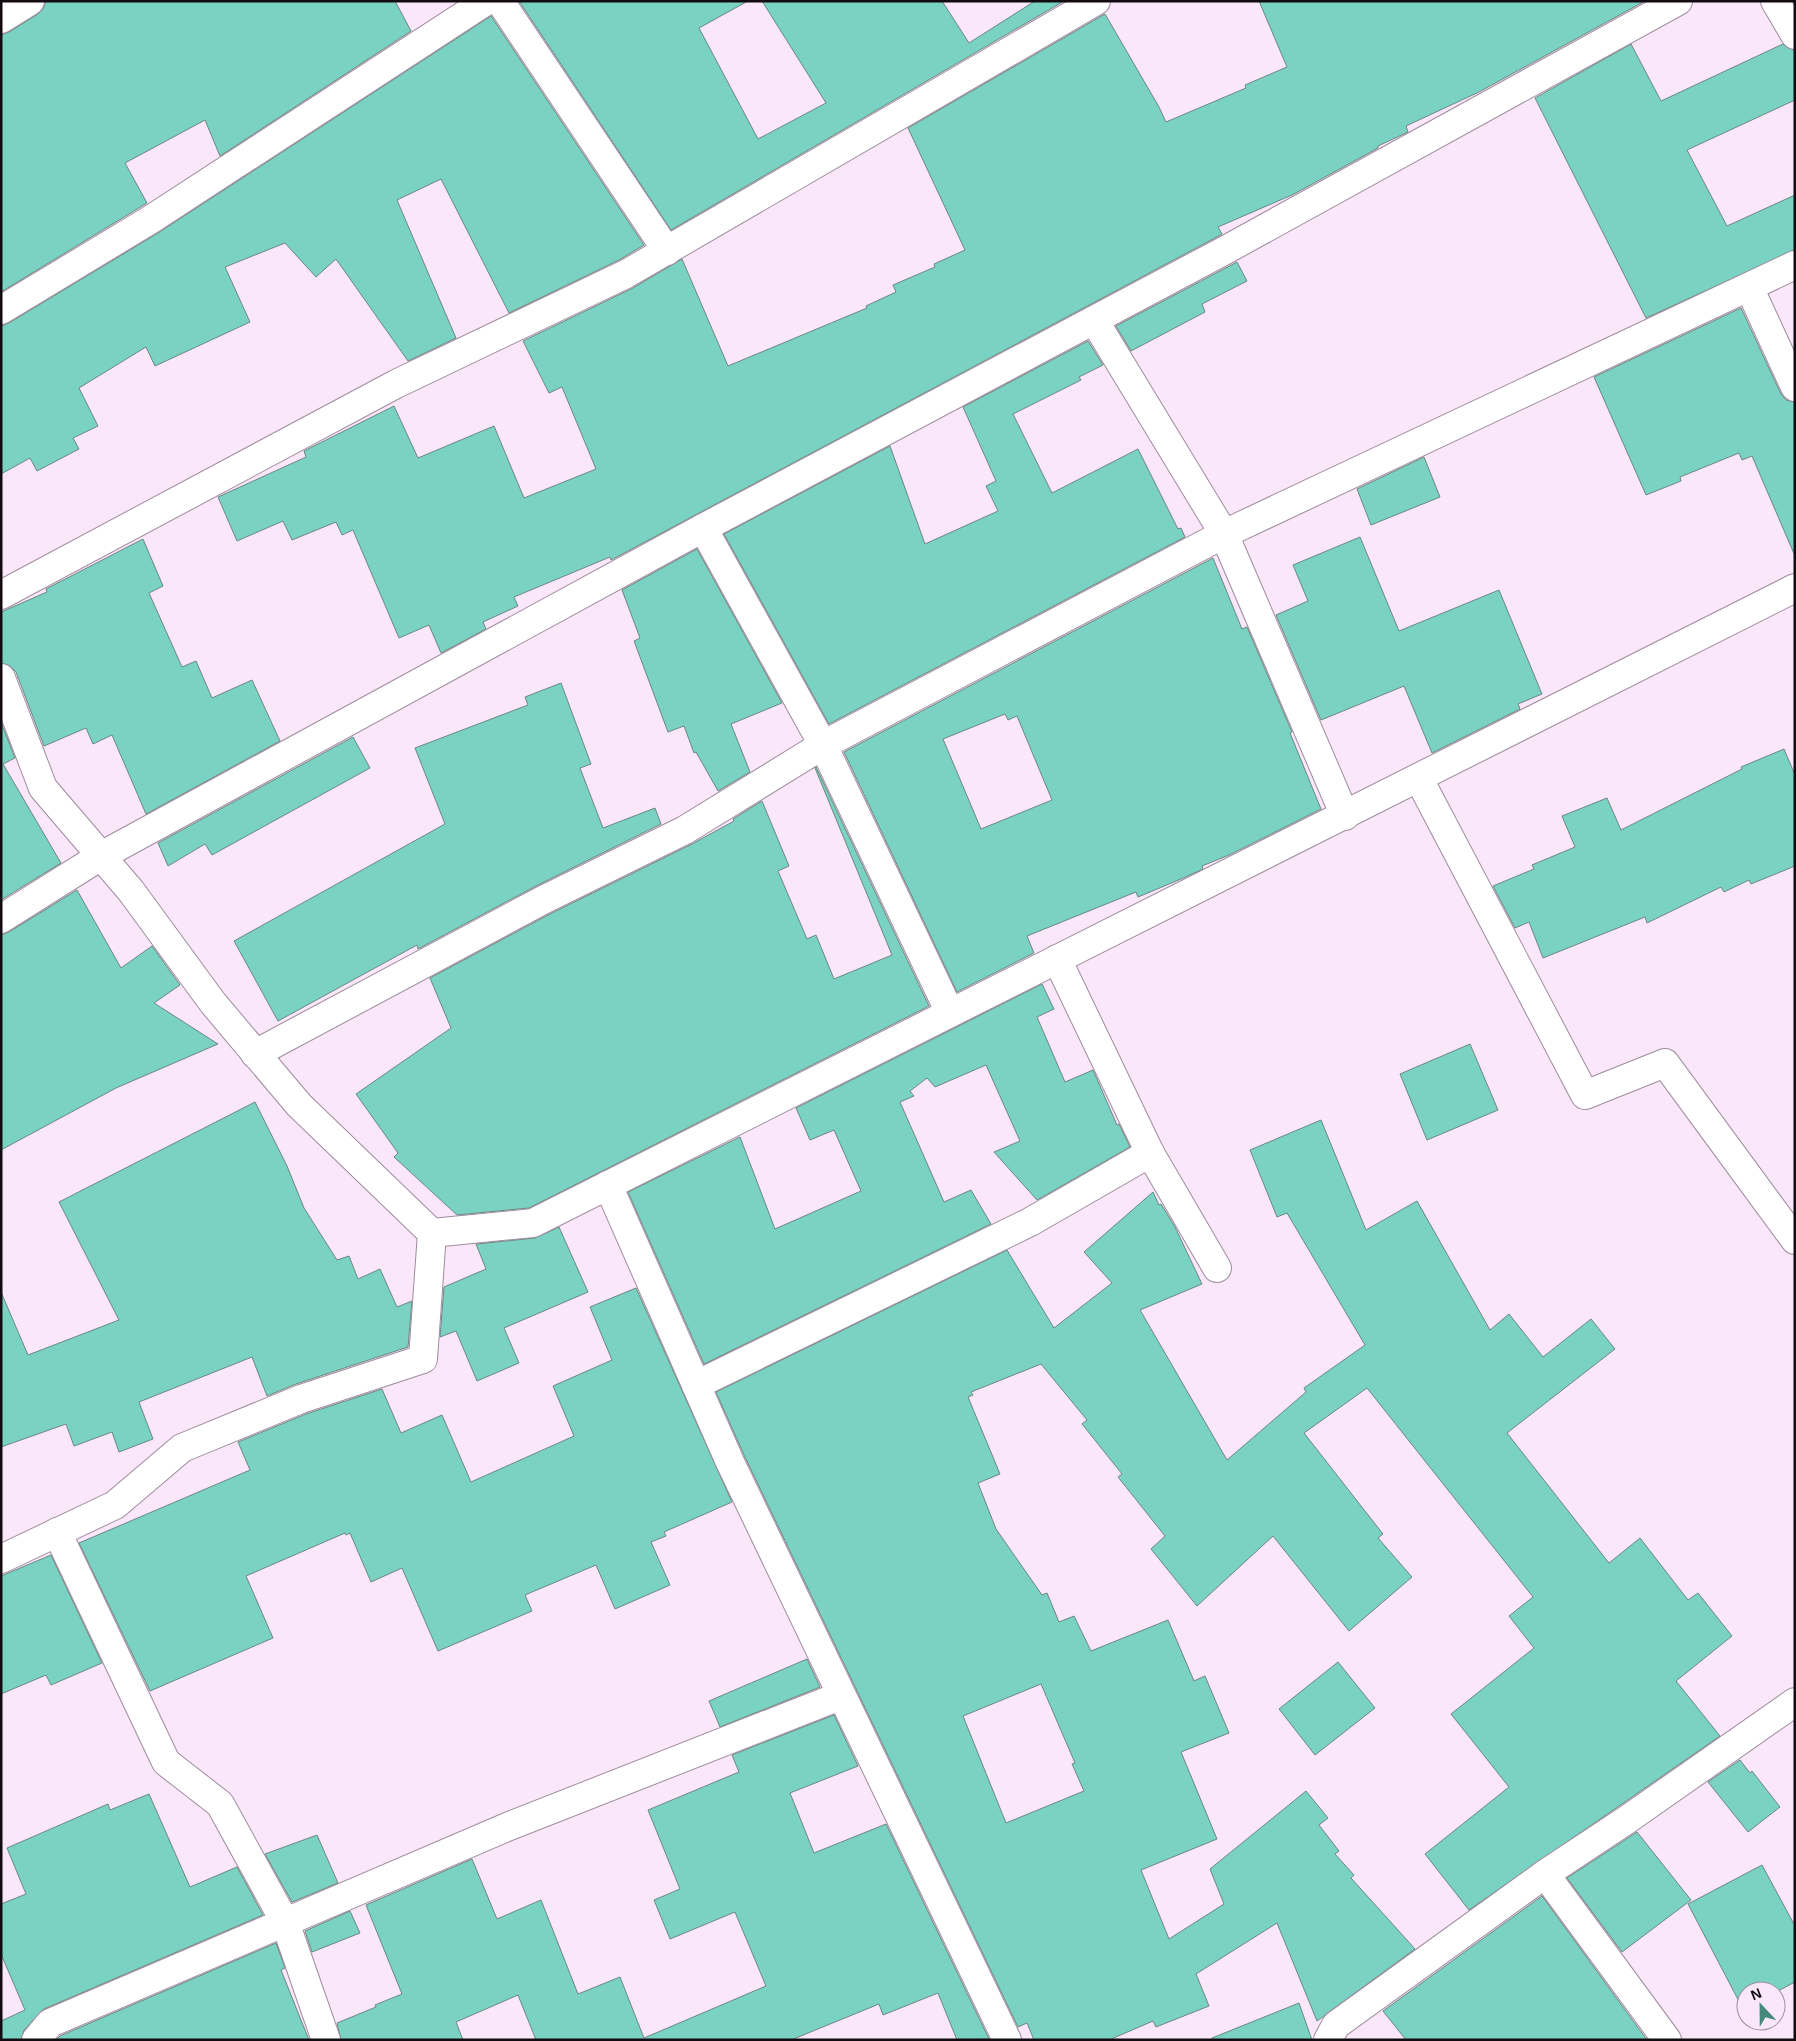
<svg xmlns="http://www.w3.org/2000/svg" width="1796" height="2041" font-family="Helvetica,sans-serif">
<rect width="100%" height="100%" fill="#fae7fa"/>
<!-- building -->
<g fill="#79d2c2" stroke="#6c8781" fill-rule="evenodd">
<polygon points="46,1 395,1 411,31 220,156 205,120 125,163 147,203 1,292 1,35 9,32 38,14 43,9"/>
<polygon points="519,1 748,1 699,28 758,139 826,103 762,1 942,1 969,43 1035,1 1064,1 671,230"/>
<polygon points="1259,1 1645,1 1479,92 1406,126 1408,132 1378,146 1378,148 1292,195 1218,227 1222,234 1213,239 611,560 610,557 514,597 518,606 483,622 486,629 441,653 429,625 399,638 353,530 342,535 336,522 292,540 283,521 237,541 218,497 306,457 304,451 394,406 418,458 494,426 524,498 596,469 562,387 549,393 523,341 633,288 682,259 728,366 867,308 866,306 896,292 893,285 935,267 934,264 965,250 908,128 1105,14 1159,107 1166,122 1246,88 1245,85 1287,67"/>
<polygon points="491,16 644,245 619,260 509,313 441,179 397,200 456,338 408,361 336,259 316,277 285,243 225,267 250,322 155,366 146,347 79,388 98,426 73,438 79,449 37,471 30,458 1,474 1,326 9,323 158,233"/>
<polygon points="1631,44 1661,101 1783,44 1795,51 1795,100 1687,150 1727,226 1795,195 1795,250 1646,318 1535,98"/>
<polygon points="1237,262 1247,281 1202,304 1205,312 1131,351 1116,326"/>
<polygon points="1741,308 1781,394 1786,400 1795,402 1795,556 1752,456 1742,460 1739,453 1680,477 1681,481 1646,495 1594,377"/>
<polygon points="1088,341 1103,365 1079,377 1081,380 1013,414 1052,493 1138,449 1178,529 1181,528 1185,537 829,724 724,534 890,446 925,544 998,511 986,486 996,481 963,407"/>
<polygon points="1424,457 1440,497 1371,525 1357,489"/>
<polygon points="1360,537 1399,631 1499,590 1542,694 1518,704 1520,709 1432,753 1404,686 1321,720 1276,615 1308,601 1293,565"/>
<polygon points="143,539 163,586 149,593 182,667 196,661 212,698 252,680 280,741 146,814 112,735 93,744 86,728 44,746 16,672 10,666 1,663 1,612 47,592 46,589"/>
<polygon points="697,549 782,703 731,724 750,772 718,791 696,752 694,753 684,726 668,732 634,641 640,638 622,590"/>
<path d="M 1213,558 L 1242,629 L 1247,627 L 1292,732 L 1290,733 L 1321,809 L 1229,855 L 1202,866 L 1203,869 L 1181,879 L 1138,897 L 1136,892 L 1027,936 L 1034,953 L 957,992 L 844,752 ZM 1005,714 L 1008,720 L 1017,716 L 1052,800 L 981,829 L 943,739 Z"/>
<polygon points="561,683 591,764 580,768 603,828 655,808 661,824 536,886 418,949 417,945 278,1021 234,941 445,824 415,748 528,705 525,697"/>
<polygon points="1,722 15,758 3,764 61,863 1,900"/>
<polygon points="353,737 370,768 212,855 205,844 168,866 158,843"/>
<polygon points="1784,749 1795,775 1795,866 1751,884 1749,880 1724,892 1721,887 1647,923 1645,917 1543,958 1529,922 1515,928 1493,886 1534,869 1532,865 1575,847 1562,816 1607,798 1621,830 1742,769 1741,767"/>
<polygon points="816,767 929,1006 529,1208 457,1215 394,1157 398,1153 356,1094 451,1028 430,978 550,914 692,844 734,821 733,819 762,801 789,866 778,871 807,939 816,935 834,979 892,955 815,768"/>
<polygon points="77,890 121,968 152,946 180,985 154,1003 218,1044 116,1088 1,1150 1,935 9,932"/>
<polygon points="1042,984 1054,1009 1037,1017 1065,1082 1093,1070 1117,1125 1119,1124 1130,1147 1037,1200 994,1152 1020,1141 986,1065 935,1087 927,1078 910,1091 914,1096 900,1102 944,1202 971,1190 991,1224 704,1364 628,1192 740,1137 775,1229 861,1191 834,1130 810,1140 796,1108"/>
<polygon points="1470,1044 1498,1110 1427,1140 1400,1074"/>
<polygon points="255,1102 287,1166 304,1208 337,1260 349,1256 358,1279 380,1269 397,1307 412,1301 408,1347 296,1384 267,1396 252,1357 139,1402 153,1439 119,1452 112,1432 74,1446 66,1424 1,1447 1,1292 28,1355 119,1320 59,1202"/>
<path d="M 1321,1120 L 1366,1230 L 1417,1201 L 1490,1330 L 1509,1314 L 1543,1357 L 1591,1319 L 1615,1349 L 1507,1433 L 1609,1563 L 1640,1538 L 1688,1600 L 1698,1593 L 1732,1636 L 1676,1681 L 1720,1736 L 1469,1910 L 1425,1854 L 1509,1787 L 1451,1714 L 1534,1648 L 1509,1616 L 1533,1597 L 1367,1388 L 1304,1433 L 1383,1534 L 1378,1538 L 1412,1577 L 1349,1631 L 1273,1536 L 1197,1606 L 1151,1549 L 1165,1536 L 1118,1477 L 1122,1474 L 1082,1424 L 1087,1420 L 1041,1364 L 971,1392 L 973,1395 L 968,1397 L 1000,1474 L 978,1483 L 996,1529 L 1042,1595 L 1047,1593 L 1059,1622 L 1074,1616 L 1091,1651 L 1168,1620 L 1194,1681 L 1205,1676 L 1229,1733 L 1181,1752 L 1217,1839 L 1141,1870 L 1169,1939 L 1224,1904 L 1210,1869 L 1306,1791 L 1328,1818 L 1319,1825 L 1339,1851 L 1335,1854 L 1354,1875 L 1351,1878 L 1415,1949 L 1317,2021 L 1277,1923 L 1196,1974 L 1209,2006 L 1156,2027 L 1153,2021 L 1109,2040 L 1034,2040 L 1027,2023 L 1018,2027 L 744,1455 L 716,1392 L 1007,1250 L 1054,1328 L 1112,1283 L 1084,1252 L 1153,1192 L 1159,1205 L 1161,1204 L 1175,1227 L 1202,1284 L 1140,1310 L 1227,1460 L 1306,1392 L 1304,1388 L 1365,1345 L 1287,1213 L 1277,1217 L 1250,1150 ZM 1041,1684 L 1075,1763 L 1072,1764 L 1084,1791 L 1006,1823 L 963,1716 Z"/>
<polygon points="559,1227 588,1292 504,1328 519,1363 477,1381 456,1331 440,1337 444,1287 486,1269 476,1244 535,1238"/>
<polygon points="636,1288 732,1502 664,1532 666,1536 651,1542 670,1585 615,1609 596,1565 525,1595 532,1611 438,1651 402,1568 371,1582 350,1533 346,1535 345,1533 246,1576 273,1638 150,1691 79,1543 250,1470 238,1442 306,1414 382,1389 401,1433 442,1415 471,1482 574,1436 553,1386 612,1360 590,1307"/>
<polygon points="51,1555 102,1663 51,1685 46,1675 1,1694 1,1576"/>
<polygon points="807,1659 820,1687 720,1727 709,1701"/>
<polygon points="1338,1662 1375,1708 1315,1755 1279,1709"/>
<polygon points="834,1715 858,1766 790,1793 814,1853 886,1824 989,2039 957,2040 938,1993 883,2015 879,2004 791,2040 536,2040 518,1995 456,2022 463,2040 341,2040 337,2023 376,2007 375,2005 402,1994 366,1905 472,1859 497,1919 541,1900 578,1994 620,1977 644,2038 766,1986 735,1912 670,1939 654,1900 680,1889 648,1810 739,1772 732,1755"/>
<polygon points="1740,1760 1750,1773 1752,1771 1780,1807 1748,1832 1708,1782"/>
<polygon points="149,1794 190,1887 237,1867 263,1915 44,2009 24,2030 21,2040 1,2040 1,2021 25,2010 1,1954 1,1904 26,1894 7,1848 108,1804 110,1810"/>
<polygon points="1637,1832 1691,1900 1622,1952 1567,1878"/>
<polygon points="317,1835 338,1883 292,1902 265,1854"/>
<polygon points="1762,1865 1795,1926 1795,1982 1776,1992 1746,1991 1746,2008 1743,2009 1688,1904"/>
<polygon points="1542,1896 1647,2040 1406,2040 1383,2011"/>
<polygon points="350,1911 360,1933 312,1952 305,1931"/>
<polygon points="276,1943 285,1968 281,1970 309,2040 56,2040 60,2036"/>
<polygon points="1299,2003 1312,2040 1212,2040 1212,2038"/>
</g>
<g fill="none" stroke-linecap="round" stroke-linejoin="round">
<defs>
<g id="minor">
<polyline points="500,1 667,251"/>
<polyline points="1775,1 1795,35"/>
<polyline points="1,19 30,1"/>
<polyline points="1749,287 1795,387"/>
<polyline points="1,310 150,220 486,1"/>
<polyline points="1094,320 1224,534 1345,816"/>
<polyline points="703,528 823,745 950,1013"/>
<polyline points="1,595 396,384 626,274 1096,1"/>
<polyline points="1,678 43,788 131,891 213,1003 299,1105 432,1233 533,1223 1795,588"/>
<polyline points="1419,779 1585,1095 1665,1063 1795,1240"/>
<polyline points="1,919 101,856 703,528 1220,253 1678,1"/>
<polyline points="1057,959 1150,1153 1217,1268"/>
<polyline points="255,1054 543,900 685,830 823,745 1224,534 1795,265"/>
<polyline points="608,1185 730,1462 1007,2040"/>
<polyline points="696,1385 1030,1222 1150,1153"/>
<polyline points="57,1532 166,1762 220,1804 285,1922 326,2040"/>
<polyline points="1,1559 115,1505 182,1448 301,1399 423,1359 432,1233"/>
<polyline points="1545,1874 1667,2040"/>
<polyline points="36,2040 50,2023 507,1827 840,1696"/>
<polyline points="1328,2040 1336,2025 1545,1874 1628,1819 1795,1702"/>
</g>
</defs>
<!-- minor casing -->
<use href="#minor" stroke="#9e8c9e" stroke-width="30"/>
<!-- minor -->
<use href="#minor" stroke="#fff" stroke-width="28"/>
</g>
<!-- border -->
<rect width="1796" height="2041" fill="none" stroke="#120c12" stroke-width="5"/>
<!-- north arrow -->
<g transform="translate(1761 2006) rotate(338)"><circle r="24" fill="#fae7fa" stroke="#9d8f9d"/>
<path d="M0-4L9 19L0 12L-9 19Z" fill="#45897d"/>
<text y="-8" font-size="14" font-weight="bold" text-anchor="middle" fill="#120c12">N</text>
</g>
</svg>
